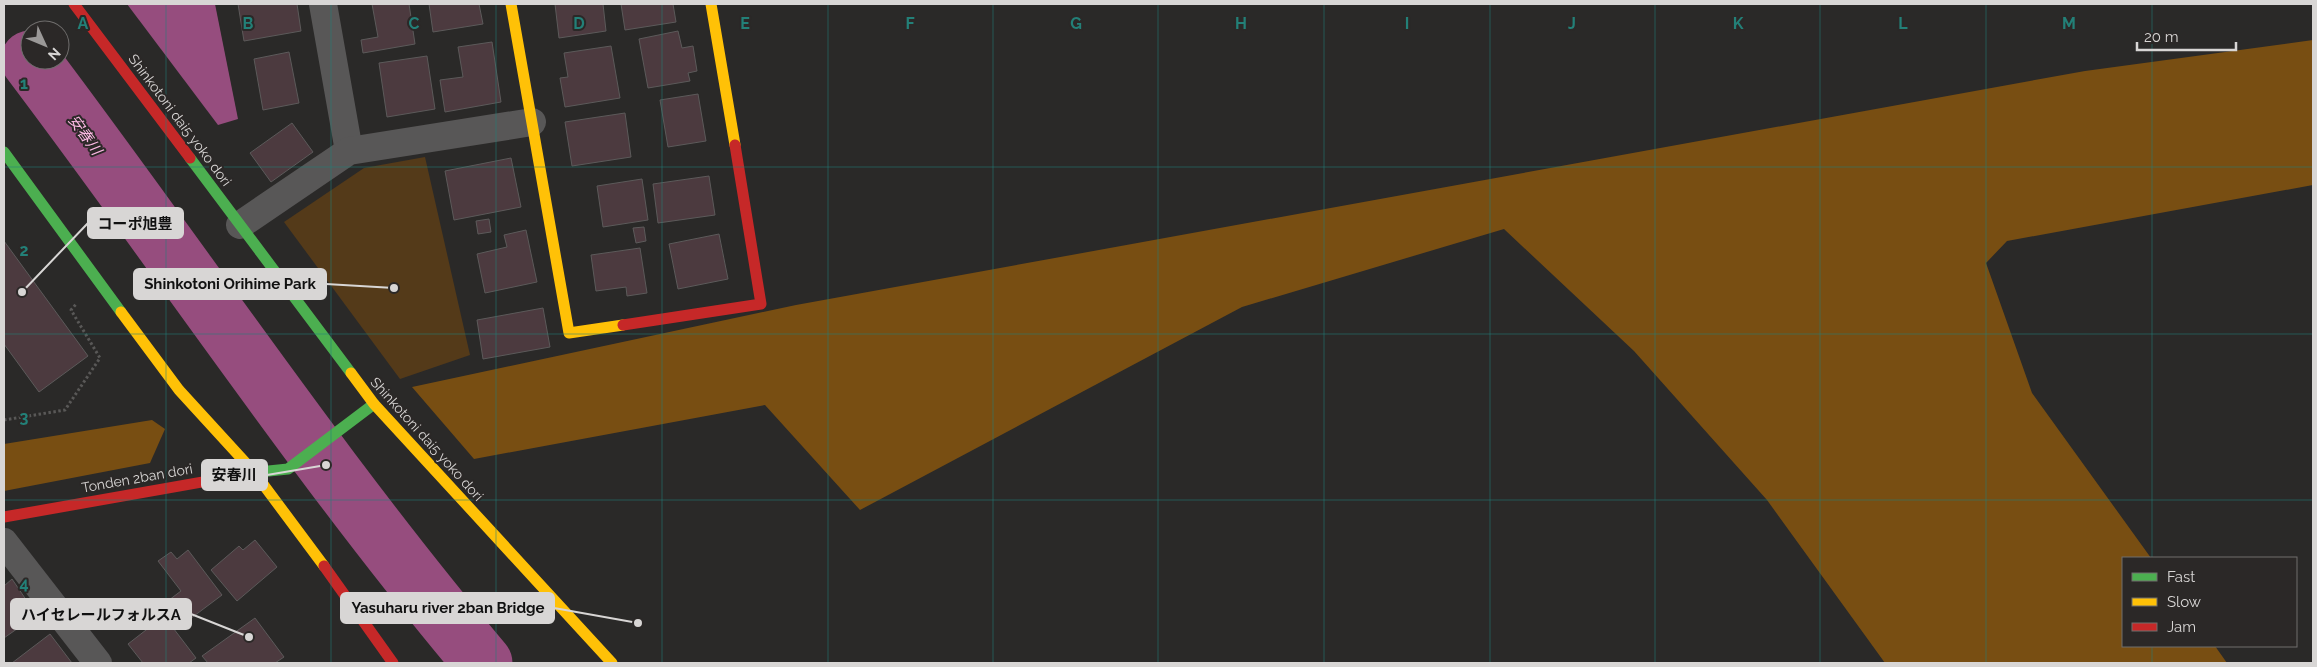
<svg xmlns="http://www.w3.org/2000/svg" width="2317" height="667" font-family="Raleway,'Noto Sans JP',sans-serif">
<rect width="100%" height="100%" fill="#2a2928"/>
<!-- green -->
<polygon fill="#543a19" points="425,157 470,355 400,379 284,222 364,168"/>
<!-- forest -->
<g fill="#784e12">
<polygon points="2313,40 2313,185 2007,241 1986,263 2032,393 2151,558 2123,558 2123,646 2215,646 2227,663 1885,663 1767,500 1634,351 1504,229 1242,307 860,510 765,405 474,459 412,387 796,305 2085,71"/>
<polygon points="152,420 165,429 150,463 4,491 4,444"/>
</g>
<!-- water -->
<polygon fill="#964d7e" points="127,4 215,4 238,119 218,125"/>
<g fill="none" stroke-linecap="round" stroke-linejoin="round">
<!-- river -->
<path stroke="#964d7e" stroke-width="59" d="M 30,60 C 182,261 321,471 483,663"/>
</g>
<!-- building -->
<g fill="#4c3a3f" stroke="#5c5a5a">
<polygon points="238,4 297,4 301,31 244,41"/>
<polygon points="372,4 409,4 415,44 363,53 361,40 378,37"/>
<polygon points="429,4 479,4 483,24 433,32"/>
<polygon points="555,4 603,4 606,31 559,38"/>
<polygon points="621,4 673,4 676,22 625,30"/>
<polygon points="678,31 682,48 693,46 697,71 688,73 690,81 648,88 639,39"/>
<polygon points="492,42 501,102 445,112 440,80 463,77 458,47"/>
<polygon points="611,46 620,98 565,107 560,78 568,77 564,53"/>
<polygon points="289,52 299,103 263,110 254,59"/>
<polygon points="427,56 435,109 387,117 379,63"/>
<polygon points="698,94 706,141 668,147 660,100"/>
<polygon points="625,113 631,157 572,166 565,122"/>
<polygon points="292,123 313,152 271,182 250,153"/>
<polygon points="511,158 521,207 454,220 445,171"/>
<polygon points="709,176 715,215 658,223 653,184"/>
<polygon points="642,179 648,220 603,227 597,186"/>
<polygon points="489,219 491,232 478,234 476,221"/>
<polygon points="644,227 646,241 636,243 633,228"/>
<polygon points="526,230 537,282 485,293 477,254 507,247 504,235"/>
<polygon points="719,234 728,279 678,289 669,244"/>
<polygon points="4,241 88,356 39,392 4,344"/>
<polygon points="640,248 647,293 627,296 626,287 596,291 591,255"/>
<polygon points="543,308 550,347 483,359 477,320"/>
<polygon points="255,540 277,567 237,601 211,570 239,546 243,550"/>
<polygon points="188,550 222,595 186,622 169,600 181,591 158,561 171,552 177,559"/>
<polygon points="12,579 31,607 26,610 31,619 4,638 4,586"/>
<polygon points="164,616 196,658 189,663 143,663 128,644"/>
<polygon points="255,618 284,657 275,663 208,663 202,656"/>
<polygon points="50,634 72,663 12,663"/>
</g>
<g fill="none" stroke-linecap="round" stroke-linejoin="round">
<!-- path -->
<polyline stroke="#595857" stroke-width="3" stroke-dasharray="2.5 2.5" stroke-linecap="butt" points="4,420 65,410 100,358 71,310 77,303"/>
<!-- street -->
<g stroke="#585757" stroke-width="28">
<polyline points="323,4 349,151"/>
<polyline points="240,225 349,151 532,122"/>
<polyline points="4,542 98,663"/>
</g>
<!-- fast -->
<g stroke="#4caf50" stroke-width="11">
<polyline points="4,152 121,312"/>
<polyline points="190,158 351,373"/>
<polyline points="259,472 288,469 374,404"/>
</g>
<!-- slow -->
<g stroke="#ffc107" stroke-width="11">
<polyline points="511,4 569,333 623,325"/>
<polyline points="711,4 735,145"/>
<polyline points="121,312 179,390 254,472 324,566"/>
<polyline points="351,373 374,404 612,663"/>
</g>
<!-- jam -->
<g stroke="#c62828" stroke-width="11">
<polyline points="74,4 190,158"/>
<polyline points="623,325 761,304 735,145"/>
<polyline points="4,517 259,472"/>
<polyline points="324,566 393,663"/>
</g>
</g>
<!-- grid -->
<path fill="none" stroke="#238078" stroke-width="1" stroke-opacity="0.55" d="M 166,4 L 166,663M 331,4 L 331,663M 496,4 L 496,663M 662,4 L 662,663M 828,4 L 828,663M 993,4 L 993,663M 1158,4 L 1158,663M 1324,4 L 1324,663M 1490,4 L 1490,663M 1655,4 L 1655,663M 1820,4 L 1820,663M 1986,4 L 1986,663M 2152,4 L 2152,558M 4,167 L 2313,167M 4,334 L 2313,334M 4,500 L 2313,500M 2152,646 L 2152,663"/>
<g text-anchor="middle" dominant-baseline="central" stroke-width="4" stroke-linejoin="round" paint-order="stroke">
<!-- street labels -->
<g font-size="14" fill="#d8d6d5" stroke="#2b2827">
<text transform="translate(180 120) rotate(53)">Shinkotoni dai5 yoko dori</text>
<text transform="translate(427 439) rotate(48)">Shinkotoni dai5 yoko dori</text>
<text transform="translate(137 478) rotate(-10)">Tonden 2ban dori</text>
</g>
<!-- water labels -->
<g font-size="15" font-style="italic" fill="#fbb8e3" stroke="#2b2827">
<text transform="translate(85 135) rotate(54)">安春川</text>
</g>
</g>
<g font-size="16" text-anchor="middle" font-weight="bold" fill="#238078" stroke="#2b2827" stroke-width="4" stroke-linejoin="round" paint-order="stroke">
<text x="83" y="29">A</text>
<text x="248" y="29">B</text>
<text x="414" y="29">C</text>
<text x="579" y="29">D</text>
<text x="745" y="29">E</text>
<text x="910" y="29">F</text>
<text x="1076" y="29">G</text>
<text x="1241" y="29">H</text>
<text x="1407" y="29">I</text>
<text x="1572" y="29">J</text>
<text x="1738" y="29">K</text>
<text x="1903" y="29">L</text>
<text x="2069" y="29">M</text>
<text x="24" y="89">1</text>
<text x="24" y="256">2</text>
<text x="24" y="423">3</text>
<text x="24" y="589">4</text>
</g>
<!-- callouts -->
<path fill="none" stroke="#d8d6d5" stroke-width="2" d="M22 292L88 223M394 288L326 284M326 465L267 475M638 623L554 608M249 637L191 614"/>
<g fill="#d8d6d5" stroke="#2b2827" stroke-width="2">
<circle cx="22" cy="292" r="5"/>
<circle cx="394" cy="288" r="5"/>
<circle cx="326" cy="465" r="5"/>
<circle cx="638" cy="623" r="5"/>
<circle cx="249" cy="637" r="5"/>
</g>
<g fill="#d8d6d5" stroke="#d8d6d5" stroke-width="2">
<rect x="88" y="208" width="95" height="30" rx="5"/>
<rect x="134" y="269" width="192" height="30" rx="5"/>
<rect x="202" y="460" width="65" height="30" rx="5"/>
<rect x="341" y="593" width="213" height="30" rx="5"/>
<rect x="11" y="599" width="180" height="30" rx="5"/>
</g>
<g font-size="15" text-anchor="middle" font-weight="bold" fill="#111">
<text x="135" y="229">コーポ旭豊</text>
<text x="230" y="289">Shinkotoni Orihime Park</text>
<text x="234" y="480">安春川</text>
<text x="448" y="613">Yasuharu river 2ban Bridge</text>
<text x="101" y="620">ハイセレールフォルスA</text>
</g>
<!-- border -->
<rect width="2317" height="667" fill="none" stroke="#d8d6d5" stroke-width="10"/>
<!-- legend -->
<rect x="2122" y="557" width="175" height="90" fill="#2b2827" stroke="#706e6d"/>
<rect x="2132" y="573" width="25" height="8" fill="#4caf50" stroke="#706e6d"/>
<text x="2167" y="582" font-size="15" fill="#d8d6d5">Fast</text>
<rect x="2132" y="598" width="25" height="8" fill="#ffc107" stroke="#706e6d"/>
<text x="2167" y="607" font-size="15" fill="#d8d6d5">Slow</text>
<rect x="2132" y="623" width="25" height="8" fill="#c62828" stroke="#706e6d"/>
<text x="2167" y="632" font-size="15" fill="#d8d6d5">Jam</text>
<!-- north arrow -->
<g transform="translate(45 45) rotate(134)"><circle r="24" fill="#2b2827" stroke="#706e6d"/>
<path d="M0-4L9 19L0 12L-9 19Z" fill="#9b9998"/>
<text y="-8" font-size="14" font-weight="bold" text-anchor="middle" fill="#d8d6d5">N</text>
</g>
<!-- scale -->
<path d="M2137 42v8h99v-8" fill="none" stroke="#d8d6d5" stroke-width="2.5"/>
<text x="2144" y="42" font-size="15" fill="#d8d6d5" stroke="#2b2827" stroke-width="4" paint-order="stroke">20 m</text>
</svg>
